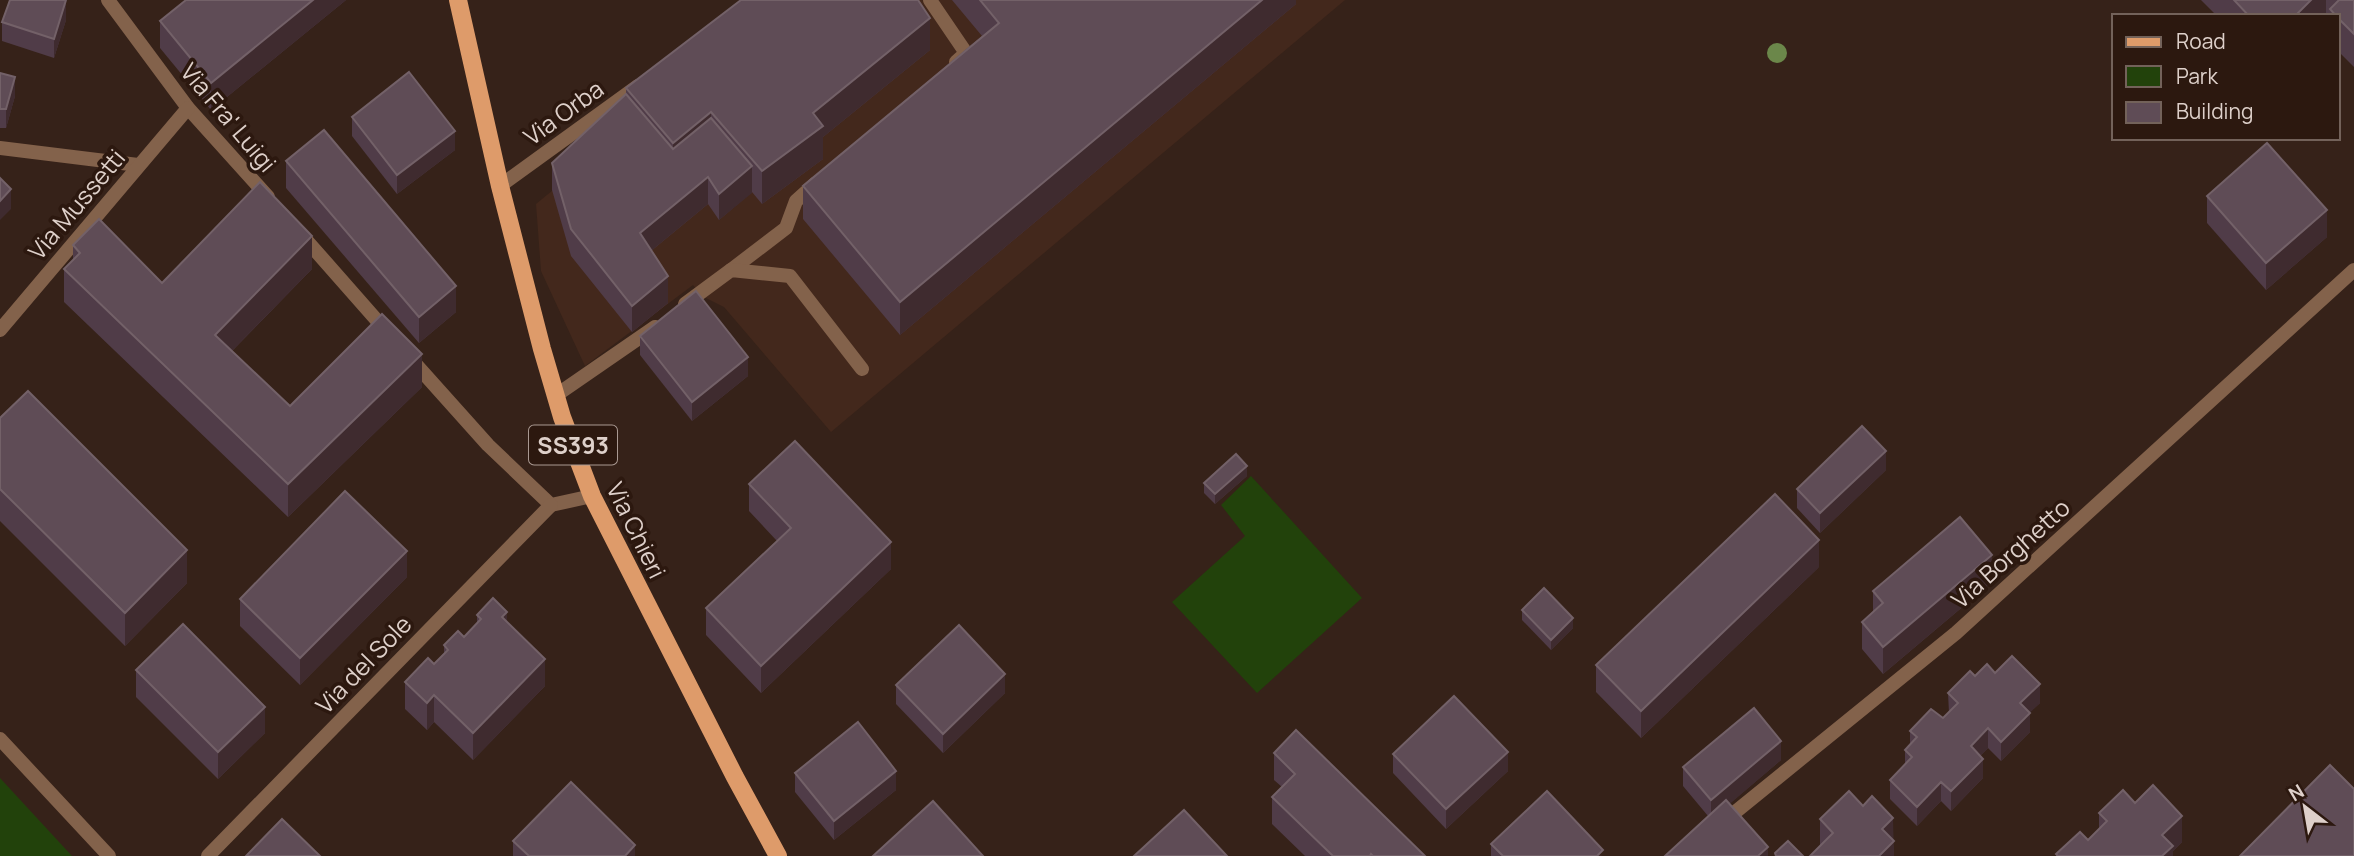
<svg xmlns="http://www.w3.org/2000/svg" width="2354" height="856" font-family="Manrope,sans-serif">
<rect width="100%" height="100%" fill="#362219"/>
<!-- built -->
<polygon fill="#43281c" points="784,0 1345,0 831,432 724,307 702,296 693,285 585,366 541,271 536,204"/>
<!-- green -->
<g fill="#22420b">
<polygon points="1251,476 1362,598 1257,693 1172,602 1245,536 1221,505"/>
<polygon points="0,778 72,856 0,856"/>
</g>
<g fill="none" stroke-linecap="round" stroke-linejoin="round">
<!-- lane -->
<g stroke="#83624b" stroke-width="14">
<polyline points="930,0 966,53 956,62"/>
<polyline points="0,148 138,165"/>
<polyline points="731,270 786,228 796,201 816,183"/>
<polyline points="685,304 731,270 790,276 862,369"/>
<polyline points="555,396 655,327"/>
</g>
<!-- street -->
<g stroke="#83624b" stroke-width="14">
<polyline points="108,0 188,108 268,197"/>
<polyline points="500,186 638,86"/>
<polyline points="300,233 388,333"/>
<polyline points="0,330 188,108"/>
<polyline points="411,359 488,445 551,505 592,496"/>
<polyline points="0,739 109,856"/>
<polyline points="1723,822 1956,633 2354,270"/>
<polyline points="208,856 551,505"/>
</g>
<!-- primary -->
<polyline stroke="#de9b6a" stroke-width="18" points="458,0 500,186 542,349 562,417 592,496 735,777 778,856"/>
</g>
<!-- trees -->
<circle fill="#6b874a" cx="1777" cy="53" r="10"/>
<!-- wall -->
<g fill="#503c48">
<polygon points="346,0 211,110 160,48 160,21"/>
<polygon points="952,0 1296,0 1296,4 900,335 803,219 803,186 982,36"/>
<polygon points="2201,0 2354,0 2354,67 2338,51 2338,16 2217,16"/>
<polygon points="66,20 54,58 2,41 2,22"/>
<polygon points="930,50 823,137 823,159 762,204 752,192 719,220 708,204 651,251 668,303 632,332 571,256 552,190 552,163 626,94 626,88"/>
<polygon points="0,73 15,96 6,128 0,128"/>
<polygon points="352,117 455,150 397,194 352,136"/>
<polygon points="286,161 456,312 419,343 286,188"/>
<polygon points="2207,196 2327,237 2266,290 2207,223"/>
<polygon points="73,245 162,283 312,269 232,351 290,406 422,387 288,517 64,302 64,269 73,260"/>
<polygon points="640,336 748,376 692,421 640,355"/>
<polygon points="0,418 187,583 125,646 0,521"/>
<polygon points="1886,470 1820,533 1797,508 1797,489"/>
<polygon points="1247,476 1215,504 1204,493 1204,483"/>
<polygon points="749,484 891,569 761,693 706,635 706,608 777,541 749,511"/>
<polygon points="1819,567 1641,738 1596,692 1596,665"/>
<polygon points="407,577 300,685 240,626 240,599"/>
<polygon points="1992,582 1883,674 1862,649 1862,622 1873,613 1873,591"/>
<polygon points="1522,610 1573,628 1551,650 1522,620"/>
<polygon points="477,615 507,622 545,686 473,760 434,722 427,730 405,709 405,682 434,664 444,654 444,645 464,637 477,623"/>
<polygon points="136,670 265,733 218,779 136,697"/>
<polygon points="1995,673 2040,703 2030,712 2030,732 2001,761 1988,748 1980,756 1983,778 1951,811 1941,801 1917,826 1890,799 1890,780 1905,765 1905,750 1910,744 1910,731 1943,718 1949,713 1948,693 1975,676"/>
<polygon points="896,685 1005,693 943,753 896,704"/>
<polygon points="1274,753 1425,856 1305,856 1272,824 1272,797 1282,787 1274,780"/>
<polygon points="1393,754 1508,771 1446,829 1393,773"/>
<polygon points="1781,760 1729,804 1768,856 1708,816 1683,786 1683,767"/>
<polygon points="795,773 896,790 834,840 795,792"/>
<polygon points="2135,803 2182,842 2173,851 2173,856 2056,856 2056,854 2088,840 2099,829 2099,813"/>
<polygon points="1820,819 1893,840 1894,856 1820,846"/>
<polygon points="513,841 635,856 513,856"/>
<polygon points="1491,844 1603,856 1491,856"/>
</g>
<!-- shaded-wall -->
<g fill="#3f2b2f">
<polygon points="66,0 66,20 54,58 54,39"/>
<polygon points="313,0 346,0 211,110 211,83"/>
<polygon points="1262,0 1296,0 1296,4 900,335 900,302"/>
<polygon points="2311,0 2326,0 2326,16 2295,16"/>
<polygon points="930,18 930,50 823,137 823,159 762,204 762,171 813,113"/>
<polygon points="15,77 15,96 6,128 6,109"/>
<polygon points="711,112 711,145 673,176 673,143"/>
<polygon points="455,131 455,150 397,194 397,175"/>
<polygon points="752,166 752,193 719,220 719,194"/>
<polygon points="708,177 708,204 640,260 640,233"/>
<polygon points="11,189 11,209 0,220 0,201"/>
<polygon points="2327,210 2327,237 2266,290 2266,263"/>
<polygon points="312,236 312,269 215,368 215,335"/>
<polygon points="668,276 668,303 632,332 632,306"/>
<polygon points="456,286 456,312 419,343 419,317"/>
<polygon points="422,354 422,387 288,517 288,484"/>
<polygon points="748,357 748,376 692,421 692,402"/>
<polygon points="1886,451 1886,470 1820,533 1820,513"/>
<polygon points="1247,466 1247,476 1215,504 1215,494"/>
<polygon points="1819,540 1819,567 1641,738 1641,711"/>
<polygon points="891,542 891,569 761,693 761,666"/>
<polygon points="187,550 187,583 125,646 125,613"/>
<polygon points="407,551 407,577 300,685 300,658"/>
<polygon points="1992,555 1992,582 1883,674 1883,647"/>
<polygon points="507,612 507,639 502,617"/>
<polygon points="1573,618 1573,628 1551,650 1551,640"/>
<polygon points="545,659 545,686 473,760 473,733"/>
<polygon points="1005,674 1005,693 943,753 943,734"/>
<polygon points="2040,684 2040,703 2020,722 2020,703"/>
<polygon points="434,695 434,722 427,730 427,703"/>
<polygon points="265,707 265,733 218,779 218,752"/>
<polygon points="2030,713 2030,732 2001,761 2001,742"/>
<polygon points="1988,728 1988,748 1971,765 1971,746"/>
<polygon points="1781,741 1781,760 1711,820 1711,800"/>
<polygon points="1508,752 1508,771 1446,829 1446,809"/>
<polygon points="1983,759 1983,778 1951,811 1951,791"/>
<polygon points="896,771 896,790 834,840 834,821"/>
<polygon points="1941,782 1941,801 1917,826 1917,807"/>
<polygon points="2182,816 2182,842 2173,851 2173,856 2162,856 2162,835"/>
<polygon points="1893,818 1894,856 1879,856 1882,829"/>
<polygon points="635,845 635,856 625,856"/>
<polygon points="1768,847 1768,856 1758,856"/>
</g>
<!-- building -->
<g fill="#5f4c56" stroke="#736168" stroke-width="2">
<polygon points="10,0 66,0 54,39 2,22"/>
<polygon points="186,0 313,0 211,83 160,21"/>
<polygon points="741,0 918,0 930,18 813,113 823,126 762,171 711,112 673,143 626,88"/>
<polygon points="980,0 1262,0 900,302 803,186 999,23"/>
<polygon points="2234,0 2311,0 2295,16 2249,16"/>
<polygon points="2339,0 2354,0 2354,34 2338,18 2338,16 2336,16 2330,9"/>
<polygon points="409,72 455,131 397,175 352,117"/>
<polygon points="0,73 15,77 6,109 0,109"/>
<polygon points="626,94 673,149 711,118 752,166 719,194 708,177 640,233 668,276 632,306 571,229 552,163"/>
<polygon points="324,130 456,286 419,317 286,161"/>
<polygon points="2267,143 2327,210 2266,263 2207,196"/>
<polygon points="0,178 11,189 0,201"/>
<polygon points="260,182 312,236 215,335 290,406 382,314 422,354 288,484 64,269 80,253 73,245 99,219 162,283"/>
<polygon points="696,291 748,357 692,402 640,336"/>
<polygon points="28,391 187,550 125,613 0,489 0,418"/>
<polygon points="1862,426 1886,451 1820,513 1797,489"/>
<polygon points="795,441 891,542 761,666 706,608 791,528 749,484"/>
<polygon points="1236,454 1247,466 1215,494 1204,483"/>
<polygon points="345,491 407,551 300,658 240,599"/>
<polygon points="1775,494 1819,540 1641,711 1596,665"/>
<polygon points="1960,517 1992,555 1883,647 1862,622 1883,603 1873,591"/>
<polygon points="1544,588 1573,618 1551,640 1522,610"/>
<polygon points="493,598 507,612 502,617 545,659 473,733 434,695 427,703 405,682 428,658 434,664 448,650 444,645 458,631 464,637 481,619 477,615"/>
<polygon points="183,624 265,707 218,752 136,670"/>
<polygon points="959,625 1005,674 943,734 896,685"/>
<polygon points="2012,656 2040,684 2020,703 2030,713 2001,742 1988,728 1971,746 1983,759 1951,791 1941,782 1917,807 1890,780 1912,757 1905,750 1917,737 1910,731 1931,709 1943,718 1958,703 1948,693 1970,671 1975,676 1987,664 1995,673"/>
<polygon points="1454,696 1508,752 1446,809 1393,754"/>
<polygon points="1754,708 1781,741 1711,800 1683,767"/>
<polygon points="858,722 896,771 834,821 795,773"/>
<polygon points="1296,730 1425,856 1373,856 1371,854 1370,856 1333,856 1272,797 1295,774 1274,753"/>
<polygon points="2330,765 2354,789 2354,856 2240,856"/>
<polygon points="571,782 635,845 625,856 529,856 513,841"/>
<polygon points="2153,785 2182,816 2162,835 2173,846 2162,856 2058,856 2056,854 2080,832 2088,840 2107,821 2099,813 2123,790 2135,803"/>
<polygon points="1547,791 1603,850 1597,856 1503,856 1491,844"/>
<polygon points="1849,791 1863,806 1872,796 1893,818 1882,829 1894,841 1879,856 1810,856 1833,833 1820,819"/>
<polygon points="1726,800 1768,847 1758,856 1665,856"/>
<polygon points="933,801 983,856 873,856"/>
<polygon points="1184,810 1227,856 1134,856"/>
<polygon points="282,819 320,856 246,856"/>
<polygon points="1788,841 1803,856 1776,856 1775,853"/>
</g>
<g text-anchor="middle" dominant-baseline="central" stroke-width="7" stroke-linejoin="round" paint-order="stroke">
<!-- shield labels -->
<rect fill="#2c180f" stroke="#a99992" stroke-width="2" x="529" y="425.5" width="88" height="39" rx="5"/>
<g font-size="23" font-weight="bold" fill="#ded0ca">
<text x="573" y="445">SS393</text>
</g>
<!-- street labels -->
<g font-size="24" fill="#ded0ca" stroke="#2c180f">
<text transform="translate(563 112) rotate(-36)">Via Orba</text>
<text transform="translate(229 117) rotate(50)">Via Fra' Luigi</text>
<text transform="translate(76 204) rotate(-50)">Via Mussetti</text>
<text transform="translate(637 530) rotate(64)">Via Chieri</text>
<text transform="translate(2010 553) rotate(-42)">Via Borghetto</text>
<text transform="translate(363 664) rotate(-46)">Via del Sole</text>
</g>
</g>
<!-- legend -->
<rect x="2112" y="14" width="228" height="126" fill="#2c180f" stroke="#73625a" stroke-width="2"/>
<rect x="2126" y="37" width="35" height="10" fill="#de9b6a" stroke="#73625a" stroke-width="2"/>
<text x="2176" y="49" font-size="21" fill="#ded0ca">Road</text>
<rect x="2126" y="66" width="35" height="21" fill="#22420b" stroke="#73625a" stroke-width="2"/>
<text x="2176" y="84" font-size="21" fill="#ded0ca">Park</text>
<rect x="2126" y="102" width="35" height="21" fill="#5f4c56" stroke="#73625a" stroke-width="2"/>
<text x="2176" y="119" font-size="21" fill="#ded0ca">Building</text>
<!-- north arrow -->
<g transform="translate(2305 807) rotate(329)" stroke="#2c180f" stroke-width="5" paint-order="stroke">
<path d="M0-5L12 26L0 18L-12 26Z" fill="#ded0ca"/>
<text y="-10" font-size="19" font-weight="bold" text-anchor="middle" fill="#ded0ca">N</text>
</g>
</svg>
